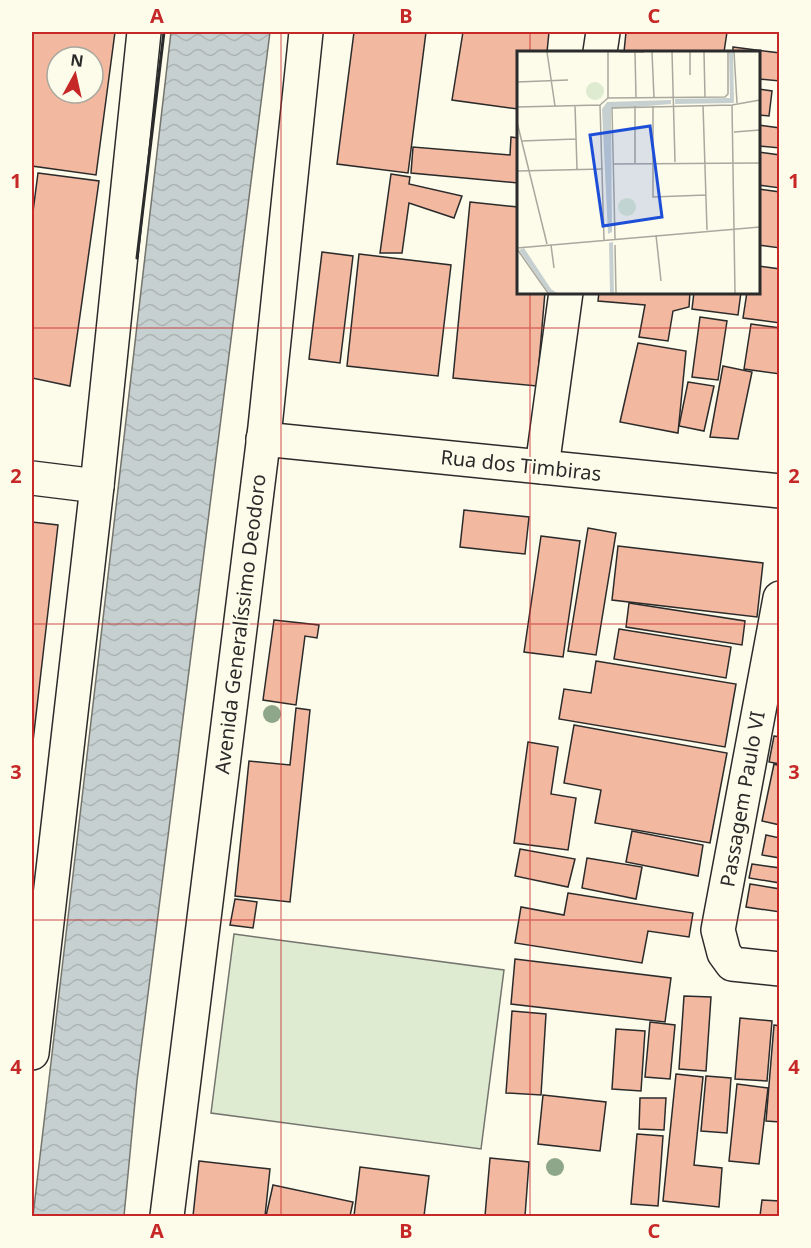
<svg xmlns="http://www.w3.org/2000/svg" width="811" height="1248" font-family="'Noto Sans',sans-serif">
<defs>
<pattern id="water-waves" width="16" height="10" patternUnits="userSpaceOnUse" patternTransform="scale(1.5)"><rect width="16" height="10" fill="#c7d0d0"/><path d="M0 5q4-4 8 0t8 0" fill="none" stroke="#abb3b3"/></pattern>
</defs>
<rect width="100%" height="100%" fill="#fdfbea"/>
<!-- garden -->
<polygon fill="#deebd1" stroke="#74746e" stroke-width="1.5" points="234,934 504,970 481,1149 211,1113"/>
<!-- water -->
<path fill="url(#water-waves)" stroke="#74746e" stroke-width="1.5" d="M 171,32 L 270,32 L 137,1081 L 124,1216 L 33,1216 C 81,822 124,426 171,32 Z"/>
<!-- building -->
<g fill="#f2b8a0" stroke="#2b2b2b" stroke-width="1.5" fill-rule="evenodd">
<path d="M 32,32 L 115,32 L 96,175 L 32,166 ZM 57,57 L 93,57 L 93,93 L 57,93 Z"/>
<polygon points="354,32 426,32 408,173 337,164"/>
<polygon points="463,32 549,32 547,52 518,52 518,109 452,100"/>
<polygon points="626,32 727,32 724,52 624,52"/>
<polygon points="733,47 780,53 780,81 758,79 758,52 733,52"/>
<polygon points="758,89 772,91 769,116 758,115"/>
<polygon points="758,125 780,128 780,148 758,146"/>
<polygon points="511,137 518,138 518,183 411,173 413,147 510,155"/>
<polygon points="758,152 780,155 780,188 758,185"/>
<polygon points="38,173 99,181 70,386 32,378 32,219"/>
<polygon points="391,174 410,177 409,184 462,196 454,218 409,203 402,253 380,253"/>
<polygon points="758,189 780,192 780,248 758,245"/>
<polygon points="470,202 518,207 518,292 545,292 537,386 453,378"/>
<polygon points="322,252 353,256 340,363 309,359"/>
<polygon points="359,254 451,265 438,376 347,366"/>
<polygon points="758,266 780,269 780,323 743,318 747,292 758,292"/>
<polygon points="599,292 690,292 689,307 673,311 668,341 639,337 645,305 598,301"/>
<polygon points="694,292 741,292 738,315 692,309"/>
<polygon points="700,317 727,321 718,380 692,377"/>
<polygon points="751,324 780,328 780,374 744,369"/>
<polygon points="638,343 686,351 678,433 620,422"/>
<polygon points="723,366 752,372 738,439 710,437"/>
<polygon points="688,382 714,386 704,431 679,426"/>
<polygon points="464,510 529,517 525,554 460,547"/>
<polygon points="32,522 58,525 32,750"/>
<polygon points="588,528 616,533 596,655 568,651"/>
<polygon points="541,536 580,541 563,657 524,652"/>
<polygon points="618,546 763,563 757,617 612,600"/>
<polygon points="629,603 745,621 742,645 626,627"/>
<polygon points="274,620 319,625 317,638 305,636 296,705 263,700"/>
<polygon points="619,629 731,647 726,678 614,659"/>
<polygon points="596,661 736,684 725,747 559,719 564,689 591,693"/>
<polygon points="296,708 310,710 290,902 235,896 249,761 290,765"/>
<polygon points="574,725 727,753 710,843 595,823 601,790 564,783"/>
<polygon points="774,736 780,737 780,764 769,762"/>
<polygon points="528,742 558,747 551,794 576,798 568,850 514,843"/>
<polygon points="774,764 780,766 780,825 762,821"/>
<polygon points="632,831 703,845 698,876 626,862"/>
<polygon points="766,835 780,838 780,858 762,855"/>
<polygon points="520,849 575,859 568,887 515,876"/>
<polygon points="587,858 642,867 636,899 582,888"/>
<polygon points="752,864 780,868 780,883 749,878"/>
<polygon points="750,884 780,889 780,912 746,907"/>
<polygon points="568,893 693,913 689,937 648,931 642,963 515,943 521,907 564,915"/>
<polygon points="235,899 257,902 253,928 230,925"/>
<polygon points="515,959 671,978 665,1022 511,1004"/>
<polygon points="684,996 711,997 706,1071 679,1069"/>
<polygon points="512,1011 546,1014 541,1095 506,1093"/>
<polygon points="740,1018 772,1021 767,1081 735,1079"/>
<polygon points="650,1022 675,1025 670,1079 645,1077"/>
<polygon points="774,1025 780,1026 780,1122 766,1121"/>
<polygon points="616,1029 645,1031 641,1091 612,1089"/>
<polygon points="676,1074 703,1077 694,1165 722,1168 719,1207 663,1201"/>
<polygon points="706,1076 731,1078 727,1133 701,1131"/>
<polygon points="737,1084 768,1088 759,1164 729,1161"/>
<polygon points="543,1095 606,1102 600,1151 538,1144"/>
<polygon points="640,1098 666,1098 664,1130 639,1129"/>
<polygon points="637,1134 663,1136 658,1206 631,1204"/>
<polygon points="490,1158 529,1162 525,1216 485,1216"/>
<polygon points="199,1161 270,1169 265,1216 193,1216"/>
<polygon points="360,1167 429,1176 424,1216 354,1216"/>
<polygon points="273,1185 353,1202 350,1216 266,1216"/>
<polygon points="762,1200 780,1201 780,1216 760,1216"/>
</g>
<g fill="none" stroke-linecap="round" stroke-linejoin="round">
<defs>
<g id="minor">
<polyline points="600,52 603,32"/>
<polyline points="263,439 780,491"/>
<polyline points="542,467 566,292"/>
<polyline points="32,478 97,486"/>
<polyline points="780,598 718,930 724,953 732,964 780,969"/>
<polyline points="32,1053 97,486 144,32"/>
<polyline points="167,1216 265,427 306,32"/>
</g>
</defs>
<!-- minor casing -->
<use href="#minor" stroke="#2b2b2b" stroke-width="36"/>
<!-- minor -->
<use href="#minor" stroke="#fdfbea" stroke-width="33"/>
<!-- wall -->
<polyline stroke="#2b2b2b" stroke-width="3" points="137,258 164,32"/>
</g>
<!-- trees -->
<g fill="#8ea78a">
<circle cx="272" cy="714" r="9"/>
<circle cx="555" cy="1167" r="9"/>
</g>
<!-- grid -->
<path fill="none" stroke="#c62828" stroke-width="1.5" stroke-opacity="0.55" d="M 281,32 L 281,1216M 530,32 L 530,52M 530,292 L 530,1216M 32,328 L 780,328M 32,624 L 780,624M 32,920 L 780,920"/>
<g text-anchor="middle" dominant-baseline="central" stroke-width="4.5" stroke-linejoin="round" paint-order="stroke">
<!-- street labels -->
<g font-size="20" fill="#2b2b2b" stroke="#fdfbea">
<text transform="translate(521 465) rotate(6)">Rua dos Timbiras</text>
<text transform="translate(240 624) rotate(-83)">Avenida Generalíssimo Deodoro</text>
<text transform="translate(742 799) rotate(-80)">Passagem Paulo VI</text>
</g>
</g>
<!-- overview -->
<g transform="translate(517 51)">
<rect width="243" height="243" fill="#fdfbea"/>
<path d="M69 40a9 9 0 1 1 18 0a9 9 0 1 1-18 0Z" fill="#deebd1"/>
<path d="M101 156a9 9 0 1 1 18 0a9 9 0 1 1-18 0Z" fill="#deebd1"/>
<path d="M 212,1 L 216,1 L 217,52 L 158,53 L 158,48 L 213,47 ZM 154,49 L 154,53 L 94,58 L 95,181 L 91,183 L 85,58 L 90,51 ZM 96,191 L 97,242 L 93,242 L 92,192 ZM 7,197 L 34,238 L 40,242 L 32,242 L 2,199 Z" fill="#c7d0d0"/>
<path fill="none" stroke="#a9a89e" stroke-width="1.5" d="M 30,1 L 38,55M 103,1 L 127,1M 118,1 L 119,47M 135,1 L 137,47M 155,1 L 158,111M 173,1 L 173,24M 187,1 L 188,47M 217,1 L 220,52M 0,31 L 51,29M 91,47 L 208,46 L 211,43 L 211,1M 58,54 L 60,118M 83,54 L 87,189M 83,54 L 91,47 L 91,1M 186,54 L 190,179M 215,54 L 218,242M 118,55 L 118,112M 136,55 L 136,146 L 189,144M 0,56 L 83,54M 0,71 L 30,193M 217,81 L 243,79M 4,90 L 59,88M 97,113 L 243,112M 0,120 L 86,118M 139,184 L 144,230M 98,188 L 95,57 L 215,54 L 243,49M 34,194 L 37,217M 98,194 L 99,242M 0,197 L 243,176M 0,198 L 31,242"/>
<path fill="#1d4ed8" fill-opacity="0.15" stroke="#1d4ed8" stroke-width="3" d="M 133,75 L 145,166 L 86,175 L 73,84 Z"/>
<rect width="243" height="243" fill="none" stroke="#2b2b2b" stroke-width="3"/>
</g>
<!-- border -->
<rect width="811" height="1248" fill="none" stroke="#fdfbea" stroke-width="66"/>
<!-- north arrow -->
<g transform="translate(75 75) rotate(8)"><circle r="28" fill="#fdfbea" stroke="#a9a89e" stroke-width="1.5"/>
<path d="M0-4.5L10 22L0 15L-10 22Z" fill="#c62828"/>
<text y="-9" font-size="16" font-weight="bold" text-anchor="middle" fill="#2b2b2b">N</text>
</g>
<rect x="33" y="33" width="745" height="1182" fill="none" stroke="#c62828" stroke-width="2"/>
<g font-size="20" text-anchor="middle" font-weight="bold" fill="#c62828">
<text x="157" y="23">A</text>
<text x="406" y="23">B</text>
<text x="654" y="23">C</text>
<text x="16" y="188">1</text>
<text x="794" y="188">1</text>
<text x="16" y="483">2</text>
<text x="794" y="483">2</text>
<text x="16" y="779">3</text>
<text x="794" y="779">3</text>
<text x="16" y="1074">4</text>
<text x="794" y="1074">4</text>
<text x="157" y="1238">A</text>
<text x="406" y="1238">B</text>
<text x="654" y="1238">C</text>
</g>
</svg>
